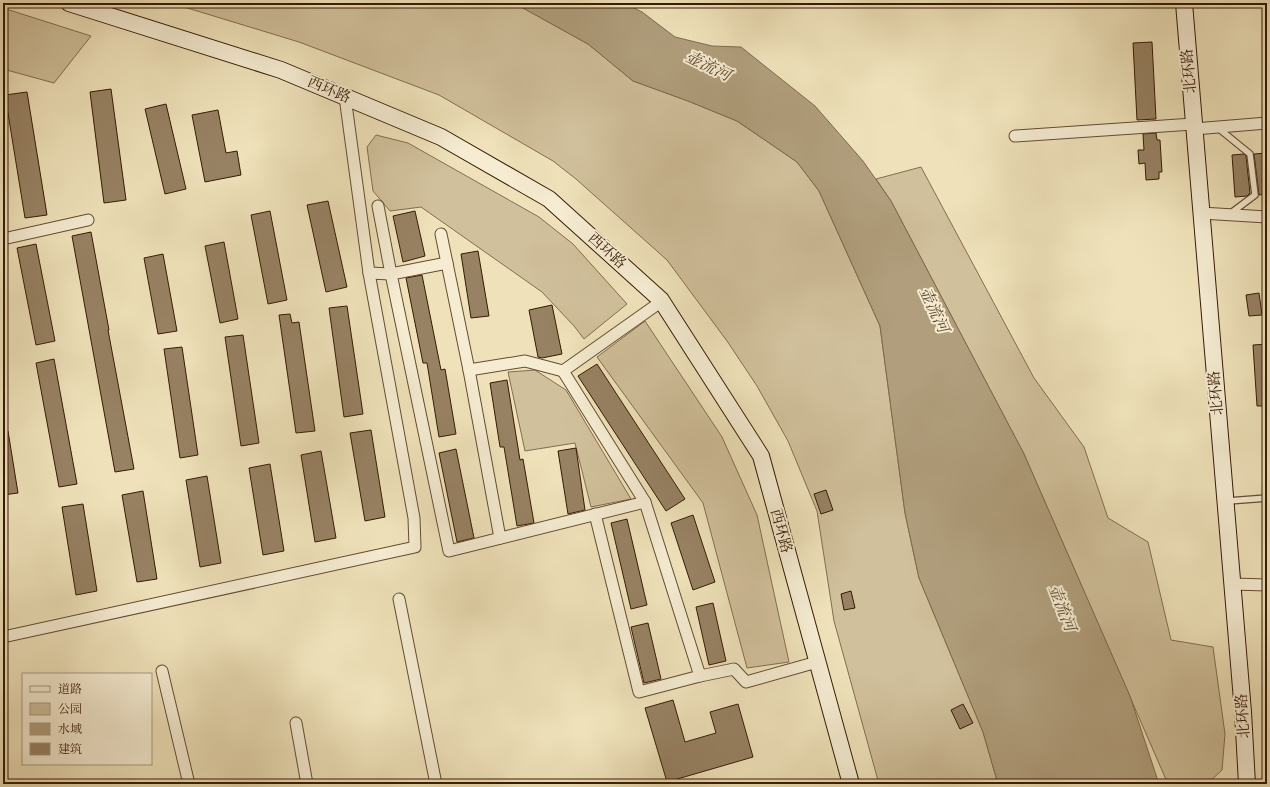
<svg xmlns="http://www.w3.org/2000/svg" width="1270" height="787" font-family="'IM FELL Double Pica','Noto Serif SC',serif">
<rect width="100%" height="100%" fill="#efe2ba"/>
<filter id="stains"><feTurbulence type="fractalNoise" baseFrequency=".005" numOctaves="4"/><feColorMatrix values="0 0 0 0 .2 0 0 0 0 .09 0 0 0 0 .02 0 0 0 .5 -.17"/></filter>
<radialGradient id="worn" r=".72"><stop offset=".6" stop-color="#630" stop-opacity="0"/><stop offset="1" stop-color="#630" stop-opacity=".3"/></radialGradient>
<!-- green -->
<g fill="#d0c09b" stroke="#846d50">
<polygon points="171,3 514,3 588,44 633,81 688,101 737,121 797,162 819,191 880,326 905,513 919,578 983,732 998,784 879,784 834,621 817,511 788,441 757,386 727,341 667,260 576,179 553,161 439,95 299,42"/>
<polygon points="3,8 91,36 54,83 3,69"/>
<polygon points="376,135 408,143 539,217 573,244 627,304 584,339 574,326 542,292 421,207 390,211 373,191 367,147"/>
<polygon points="921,167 1034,378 1084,447 1108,518 1148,542 1171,640 1213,647 1225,734 1222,770 1207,784 1168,784 1024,454 891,201 876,179"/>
<polygon points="645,321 722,437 757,515 789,662 747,668 703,503 597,357"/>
<polygon points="535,370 566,390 631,499 591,507 575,443 525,451 508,372"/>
</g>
<!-- water -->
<polygon fill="#b09e7c" stroke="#80694c" points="514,3 624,3 642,12 675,37 712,46 741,47 815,106 863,161 891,201 1024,454 1130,696 1159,784 998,784 983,732 919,578 905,513 880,326 819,191 797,162 737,121 688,101 633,81 588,44"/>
<!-- building -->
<g fill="#978263" stroke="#371a04">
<polygon points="1152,42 1156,119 1137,120 1133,43"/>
<polygon points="111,89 126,200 104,203 90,92"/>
<polygon points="27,92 47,215 25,218 5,95"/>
<polygon points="166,104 186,189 165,194 145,109"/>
<polygon points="218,110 226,153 237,151 241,175 205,182 192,115"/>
<polygon points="1156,133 1157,140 1160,140 1162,172 1159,172 1159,179 1146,180 1145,163 1139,164 1138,150 1144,150 1143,134"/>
<polygon points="1267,153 1267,194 1259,195 1254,154"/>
<polygon points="1244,154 1246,156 1250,193 1247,196 1235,197 1232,155"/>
<polygon points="328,201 347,287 326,292 307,205"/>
<polygon points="270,211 287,300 268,304 251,215"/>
<polygon points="415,211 425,256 403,262 393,216"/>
<polygon points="91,232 109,330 108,330 134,469 115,472 72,236"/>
<polygon points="224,242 238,319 220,323 205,246"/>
<polygon points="36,244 55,341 36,345 17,248"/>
<polygon points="478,251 489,316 471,318 461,254"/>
<polygon points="163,254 177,331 158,334 144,258"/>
<polygon points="422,275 441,370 445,369 456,434 439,437 427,363 423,363 406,278"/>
<polygon points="1259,293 1262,315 1249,316 1246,295"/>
<polygon points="552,305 562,354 542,358 538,357 529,310"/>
<polygon points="347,306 363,414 344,417 329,308"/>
<polygon points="290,314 292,323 299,322 315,431 296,433 279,315"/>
<polygon points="243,335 259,443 241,446 225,337"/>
<polygon points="1267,344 1267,406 1257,406 1253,345"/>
<polygon points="182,347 198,455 180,458 164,349"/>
<polygon points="54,359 77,484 59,487 36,363"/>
<polygon points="597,364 685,499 666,511 578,376"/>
<polygon points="507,380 520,460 523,459 534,523 517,526 504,447 500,447 490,383"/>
<polygon points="371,430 385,517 365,521 350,433"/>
<polygon points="3,431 8,431 18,493 3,495"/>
<polygon points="576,448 585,510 568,514 558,451"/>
<polygon points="456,449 474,538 457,542 439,453"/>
<polygon points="321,451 336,538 315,542 301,455"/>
<polygon points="270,464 284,551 263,555 249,468"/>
<polygon points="207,476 221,563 200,567 186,480"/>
<polygon points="826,490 833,510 821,514 814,494"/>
<polygon points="143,491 157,579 137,582 122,495"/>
<polygon points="83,504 97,591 76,595 62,507"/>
<polygon points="693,515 715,582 693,590 671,523"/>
<polygon points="627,519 647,605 631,609 611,523"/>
<polygon points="851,591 855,608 844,610 841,594"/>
<polygon points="713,603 726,661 709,665 696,607"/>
<polygon points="648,623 661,679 644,683 631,627"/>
<polygon points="673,700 685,742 716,733 710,712 738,704 753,757 667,782 645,708"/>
<polygon points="963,704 973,723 960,729 951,710"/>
</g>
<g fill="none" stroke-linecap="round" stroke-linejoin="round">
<defs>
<g id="service">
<polyline points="1218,128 1250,154 1255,195 1231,213"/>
<polyline points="1228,501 1267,498"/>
</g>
<g id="minor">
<polyline points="1194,129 1267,123"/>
<polyline points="1015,136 1193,124"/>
<polyline points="378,206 391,274 449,551 645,502"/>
<polyline points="1201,213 1267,217"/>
<polyline points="441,234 469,370 525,361 563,371 662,301"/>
<polyline points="3,239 88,220"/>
<polyline points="369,273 391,274 447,263"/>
<polyline points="469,370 500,538"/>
<polyline points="563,371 645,502 700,676 734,669 746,682 817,662"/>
<polyline points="595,514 639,692 700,676"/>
<polyline points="1232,584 1267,585"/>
<polyline points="399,599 436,784"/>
<polyline points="3,637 415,547 414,518 369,273 345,97"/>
<polyline points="162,671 189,784"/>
<polyline points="296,723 307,784"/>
</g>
<g id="secondary">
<polyline points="69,3 281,70 441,137 549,199 661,300 761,456 851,784"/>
<polyline points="1184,3 1243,712 1247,784"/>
</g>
</defs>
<!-- service casing -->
<use href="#service" stroke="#654c32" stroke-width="8"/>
<!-- minor casing -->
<use href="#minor" stroke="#654c32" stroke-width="13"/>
<!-- secondary casing -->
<use href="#secondary" stroke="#371a04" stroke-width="18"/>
<!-- service -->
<use href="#service" stroke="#f5ecd2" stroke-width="5.5"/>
<!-- minor -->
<use href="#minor" stroke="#f5ecd2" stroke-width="11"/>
<!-- secondary -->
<use href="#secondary" stroke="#f5ecd2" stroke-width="16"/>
</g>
<g text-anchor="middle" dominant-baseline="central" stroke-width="4" stroke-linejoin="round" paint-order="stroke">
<!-- street labels -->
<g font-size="15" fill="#371a04" stroke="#f5ecd2">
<text transform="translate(1189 71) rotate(-95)">北环路</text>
<text transform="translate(329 90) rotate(23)">西环路</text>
<text transform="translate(607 251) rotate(42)">西环路</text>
<text transform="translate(1216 393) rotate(-95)">北环路</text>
<text transform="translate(781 531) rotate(75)">西环路</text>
<text transform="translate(1243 716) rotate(-94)">北环路</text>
</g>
<!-- water labels -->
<g font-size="16" font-style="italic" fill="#61482e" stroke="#f5ecd2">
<text transform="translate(708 66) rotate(26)">壶流河</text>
<text transform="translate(934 310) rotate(65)">壶流河</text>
<text transform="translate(1062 608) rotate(69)">壶流河</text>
</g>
</g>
<!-- margin -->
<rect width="1270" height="787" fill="none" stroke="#efe2ba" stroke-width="16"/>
<rect x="4" y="4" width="1262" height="779" fill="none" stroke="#371a04" stroke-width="2"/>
<rect x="8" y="8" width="1254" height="771" fill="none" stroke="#371a04"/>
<!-- legend -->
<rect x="22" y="673" width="130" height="92" fill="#f5ecd2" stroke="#a99880"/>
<rect x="30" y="686" width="20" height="6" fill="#f5ecd2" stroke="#a99880"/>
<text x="58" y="693" font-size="12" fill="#371a04">道路</text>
<rect x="30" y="703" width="20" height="12" fill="#d0c09b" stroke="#a99880"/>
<text x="58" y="713" font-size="12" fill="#371a04">公园</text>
<rect x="30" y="723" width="20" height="12" fill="#b09e7c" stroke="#a99880"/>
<text x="58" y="733" font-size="12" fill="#371a04">水域</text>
<rect x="30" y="743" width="20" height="12" fill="#978263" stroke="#a99880"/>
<text x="58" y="753" font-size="12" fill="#371a04">建筑</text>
<rect width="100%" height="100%" filter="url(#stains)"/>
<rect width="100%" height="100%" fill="url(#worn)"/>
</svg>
